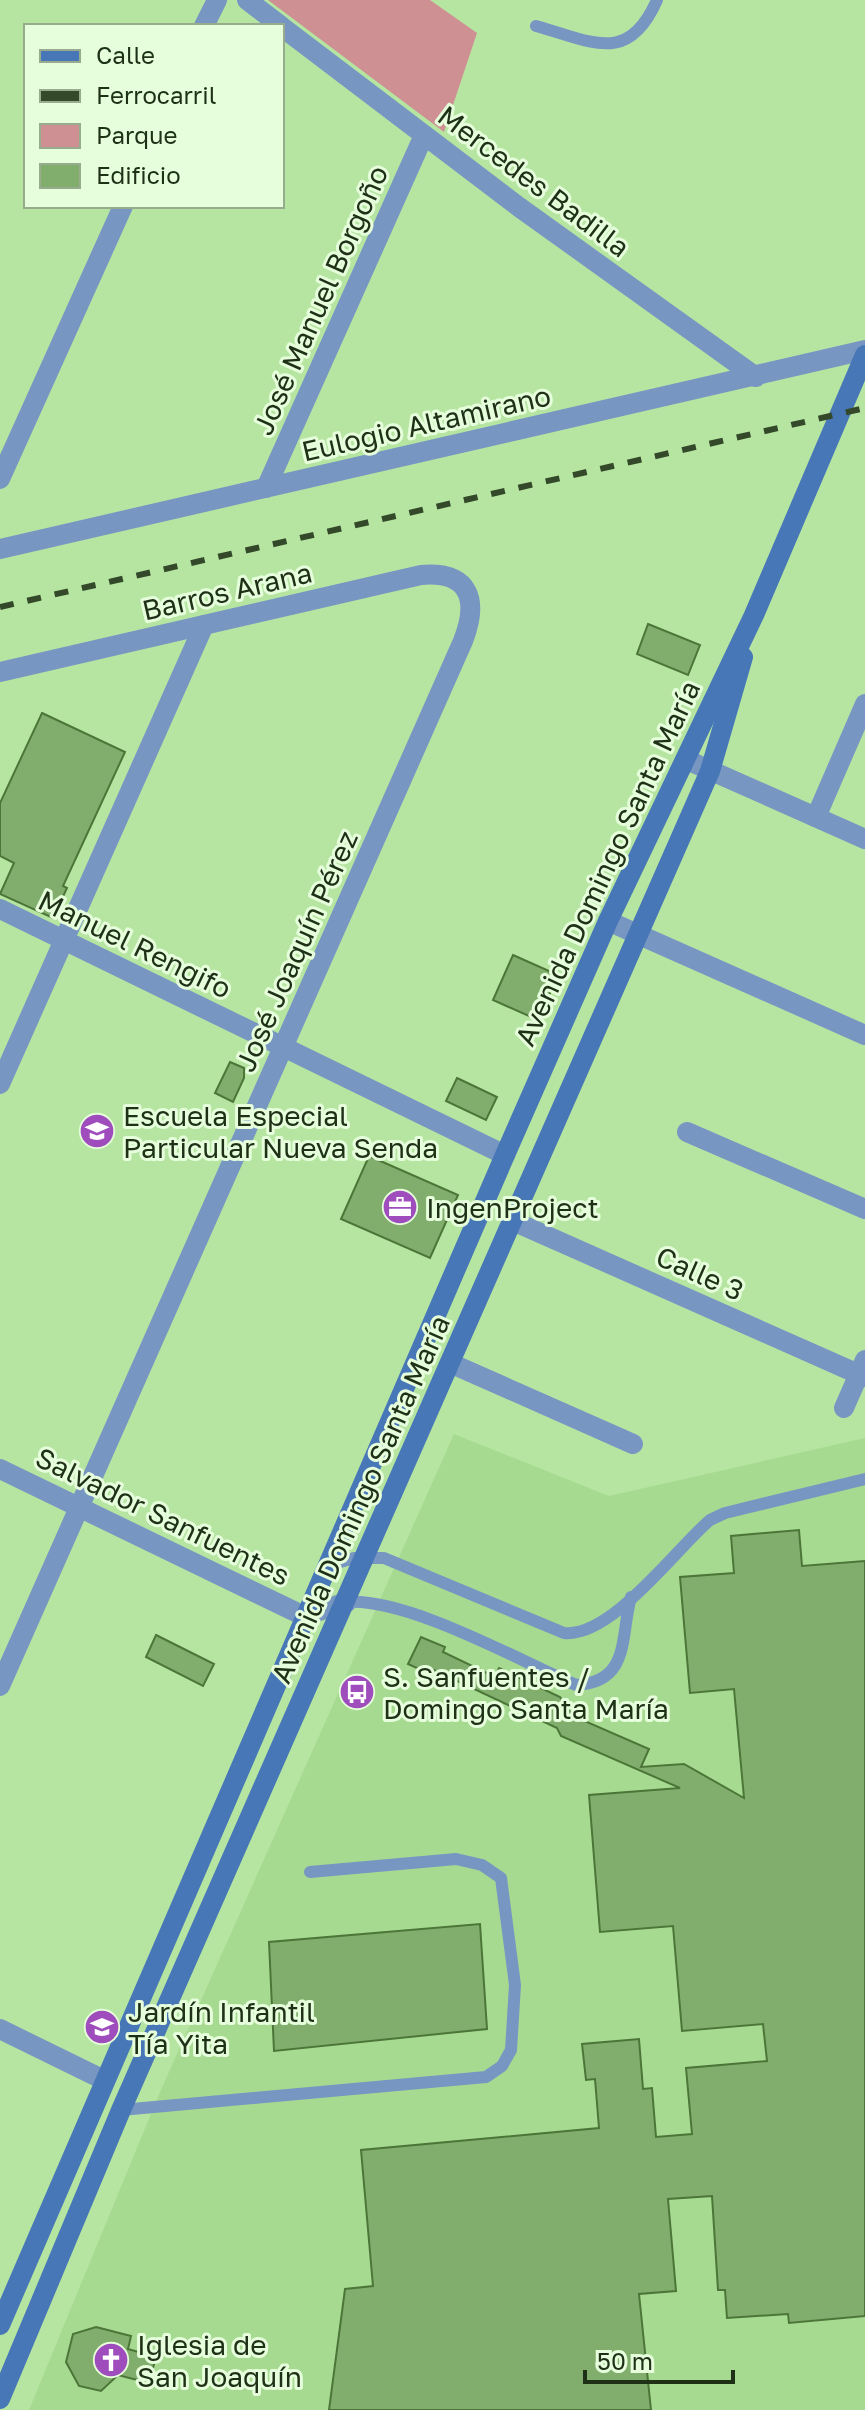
<svg xmlns="http://www.w3.org/2000/svg" width="865" height="2410" font-family="'Golos Text',sans-serif">
<rect width="100%" height="100%" fill="#b6e5a2"/>
<!-- built -->
<polygon fill="#a7da91" points="454,1434 609,1496 865,1438 865,2410 29,2410 160,2092"/>
<!-- green -->
<polygon fill="#cf9093" points="268,0 430,0 477,33 444,132"/>
<!-- building -->
<g fill="#81ae6d" stroke="#4c7638" stroke-width="2">
<polygon points="648,624 700,645 688,675 637,654"/>
<polygon points="42,713 125,752 63,886 67,888 53,918 0,894 14,863 0,856 0,803"/>
<polygon points="513,955 558,975 538,1020 493,1000"/>
<polygon points="230,1062 244,1068 244,1078 233,1102 215,1093"/>
<polygon points="457,1078 497,1097 486,1120 446,1101"/>
<polygon points="369,1156 458,1195 430,1258 341,1219"/>
<polygon points="799,1530 802,1566 865,1561 865,2316 789,2323 788,2314 727,2318 725,2290 718,2290 712,2196 668,2199 676,2291 639,2294 651,2410 329,2410 345,2289 373,2286 361,2150 599,2128 595,2079 586,2080 582,2044 639,2039 643,2089 652,2088 656,2137 692,2134 686,2068 767,2061 763,2024 682,2031 673,1926 600,1932 589,1795 680,1788 561,1736 557,1728 434,1670 432,1675 408,1664 421,1637 445,1647 443,1652 495,1677 499,1668 560,1697 573,1716 649,1749 641,1767 684,1764 744,1798 734,1689 690,1693 680,1577 734,1573 731,1536"/>
<polygon points="156,1635 214,1664 203,1686 146,1657"/>
<polygon points="480,1924 487,2029 274,2051 269,1942"/>
<polygon points="96,2327 131,2336 128,2349 156,2357 149,2383 118,2375 101,2391 79,2386 66,2362 73,2334"/>
</g>
<g fill="none" stroke-linecap="round" stroke-linejoin="round">
<!-- service -->
<g stroke="#7797c2" stroke-width="12">
<path d="M 536,26 C 591,41 628,66 657,0"/>
<path d="M 327,1566 L 354,1558 L 384,1558 L 564,1633 C 611,1638 675,1550 710,1520 L 725,1513 L 865,1479"/>
<path d="M 347,1602 C 408,1598 516,1659 576,1685 C 631,1682 620,1636 631,1597"/>
<polyline points="121,2110 486,2077 502,2066 511,2050 515,1985 501,1878 482,1865 456,1859 310,1872"/>
</g>
<!-- minor -->
<g stroke="#7797c2" stroke-width="20">
<polyline points="247,0 281,26"/>
<polyline points="204,26 217,0"/>
<polyline points="282,27 519,207 756,377"/>
<polyline points="0,479 123,206"/>
<polyline points="266,488 424,135"/>
<polyline points="0,549 865,350"/>
<path d="M 0,672 L 421,575 C 470,571 479,600 463,641 L 0,1686"/>
<polyline points="687,760 865,839"/>
<polyline points="816,817 865,704"/>
<polyline points="0,909 505,1155"/>
<polyline points="608,921 865,1035"/>
<polyline points="0,1084 204,625"/>
<polyline points="687,1132 865,1209"/>
<polyline points="513,1221 865,1377"/>
<polyline points="450,1363 633,1444"/>
<polyline points="844,1408 865,1360"/>
<polyline points="0,1469 304,1616 347,1602"/>
<polyline points="0,2029 104,2080"/>
</g>
<!-- secondary -->
<g stroke="#4877b7" stroke-width="20">
<polyline points="0,2325 505,1155 608,921 754,615 865,355"/>
<polyline points="0,2399 121,2110 710,771 743,657"/>
</g>
<!-- rail -->
<polyline stroke="#334929" stroke-width="6" stroke-dasharray="14 14" stroke-linecap="butt" points="0,607 865,408"/>
</g>
<!-- icons -->
<defs>
<symbol id="school-disc" viewBox="-11 -11 22 22"><circle r="9.5" fill="#9f4dbc" stroke="#e6fedc"/><path d="M0-5L7-2L0 1L-7-2ZM-4 1L0 2.5L4 1V4Q0 6-4 4Z" fill="#fff"/></symbol>
<symbol id="office-disc" viewBox="-11 -11 22 22"><circle r="9.5" fill="#9f4dbc" stroke="#e6fedc"/><path d="M-6-3h4V-5.5h4V-3h4V5H-6ZM-1-4.5V-3h2v-1.5ZM-6 0V1H6V0Z" fill="#fff"/></symbol>
<symbol id="bus-disc" viewBox="-11 -11 22 22"><circle r="9.5" fill="#9f4dbc" stroke="#e6fedc"/><path d="M-5-6H5V4H4V6H2V4H-2V6H-4V4H-5ZM-3.5-4V0h7V-4ZM-3.5 1.2v1.5H-2V1.2ZM2 1.2v1.5H3.5V1.2Z" fill="#fff"/></symbol>
<symbol id="church-disc" viewBox="-11 -11 22 22"><circle r="9.5" fill="#9f4dbc" stroke="#e6fedc"/><path d="M-1.2-6h2.4v3.5h3.3v2.4h-3.3V6h-2.4V-.1h-3.3v-2.4h3.3Z" fill="#fff"/></symbol>
</defs>
<g fill-rule="evenodd">
<use href="#school-disc" x="77" y="1111" width="40" height="40"/>
<use href="#office-disc" x="380" y="1187" width="40" height="40"/>
<use href="#bus-disc" x="337" y="1672" width="40" height="40"/>
<use href="#school-disc" x="82" y="2007" width="40" height="40"/>
<use href="#church-disc" x="91" y="2340" width="40" height="40"/>
</g>
<g text-anchor="middle" dominant-baseline="central" stroke-width="6" stroke-linejoin="round" paint-order="stroke">
<!-- street labels -->
<g font-size="28" fill="#1e3016" stroke="#e6fedc">
<text transform="translate(534 181) rotate(37)">Mercedes Badilla</text>
<text transform="translate(320 300) rotate(-66)">José Manuel Borgoño</text>
<text transform="translate(426 423) rotate(-13)">Eulogio Altamirano</text>
<text transform="translate(227 591) rotate(-13)">Barros Arana</text>
<text transform="translate(607 863) rotate(-65)">Avenida Domingo Santa María</text>
<text transform="translate(135 944) rotate(26)">Manuel Rengifo</text>
<text transform="translate(296 951) rotate(-66)">José Joaquín Pérez</text>
<text transform="translate(700 1273) rotate(24)">Calle 3</text>
<text transform="translate(360 1499) rotate(-66)">Avenida Domingo Santa María</text>
<text transform="translate(163 1516) rotate(26)">Salvador Sanfuentes</text>
</g>
<!-- poi labels -->
<g font-size="28" fill="#1e3016" stroke="#e6fedc" text-anchor="start">
<text x="123" y="1115">Escuela Especial<tspan x="123" dy="32">Particular Nueva Senda</tspan></text>
<text x="426" y="1207">IngenProject</text>
<text x="383" y="1676">S. Sanfuentes /<tspan x="383" dy="32">Domingo Santa María</tspan></text>
<text x="128" y="2011">Jardín Infantil<tspan x="128" dy="32">Tía Yita</tspan></text>
<text x="137" y="2344">Iglesia de<tspan x="137" dy="32">San Joaquín</tspan></text>
</g>
</g>
<!-- legend -->
<rect x="24" y="24" width="260" height="184" fill="#e6fedc" stroke="#96ac8d" stroke-width="2"/>
<rect x="40" y="50" width="40" height="12" fill="#4877b7" stroke="#96ac8d" stroke-width="2"/>
<text x="96" y="64" font-size="24" fill="#1e3016">Calle</text>
<rect x="40" y="90" width="40" height="12" fill="#334929" stroke="#96ac8d" stroke-width="2"/>
<text x="96" y="104" font-size="24" fill="#1e3016">Ferrocarril</text>
<rect x="40" y="124" width="40" height="24" fill="#cf9093" stroke="#96ac8d" stroke-width="2"/>
<text x="96" y="144" font-size="24" fill="#1e3016">Parque</text>
<rect x="40" y="164" width="40" height="24" fill="#81ae6d" stroke="#96ac8d" stroke-width="2"/>
<text x="96" y="184" font-size="24" fill="#1e3016">Edificio</text>
<!-- scale -->
<path d="M585 2370v12h148v-12" fill="none" stroke="#1e3016" stroke-width="4"/>
<text x="597" y="2370" font-size="24" fill="#1e3016" stroke="#e6fedc" stroke-width="6" paint-order="stroke">50 m</text>
</svg>
